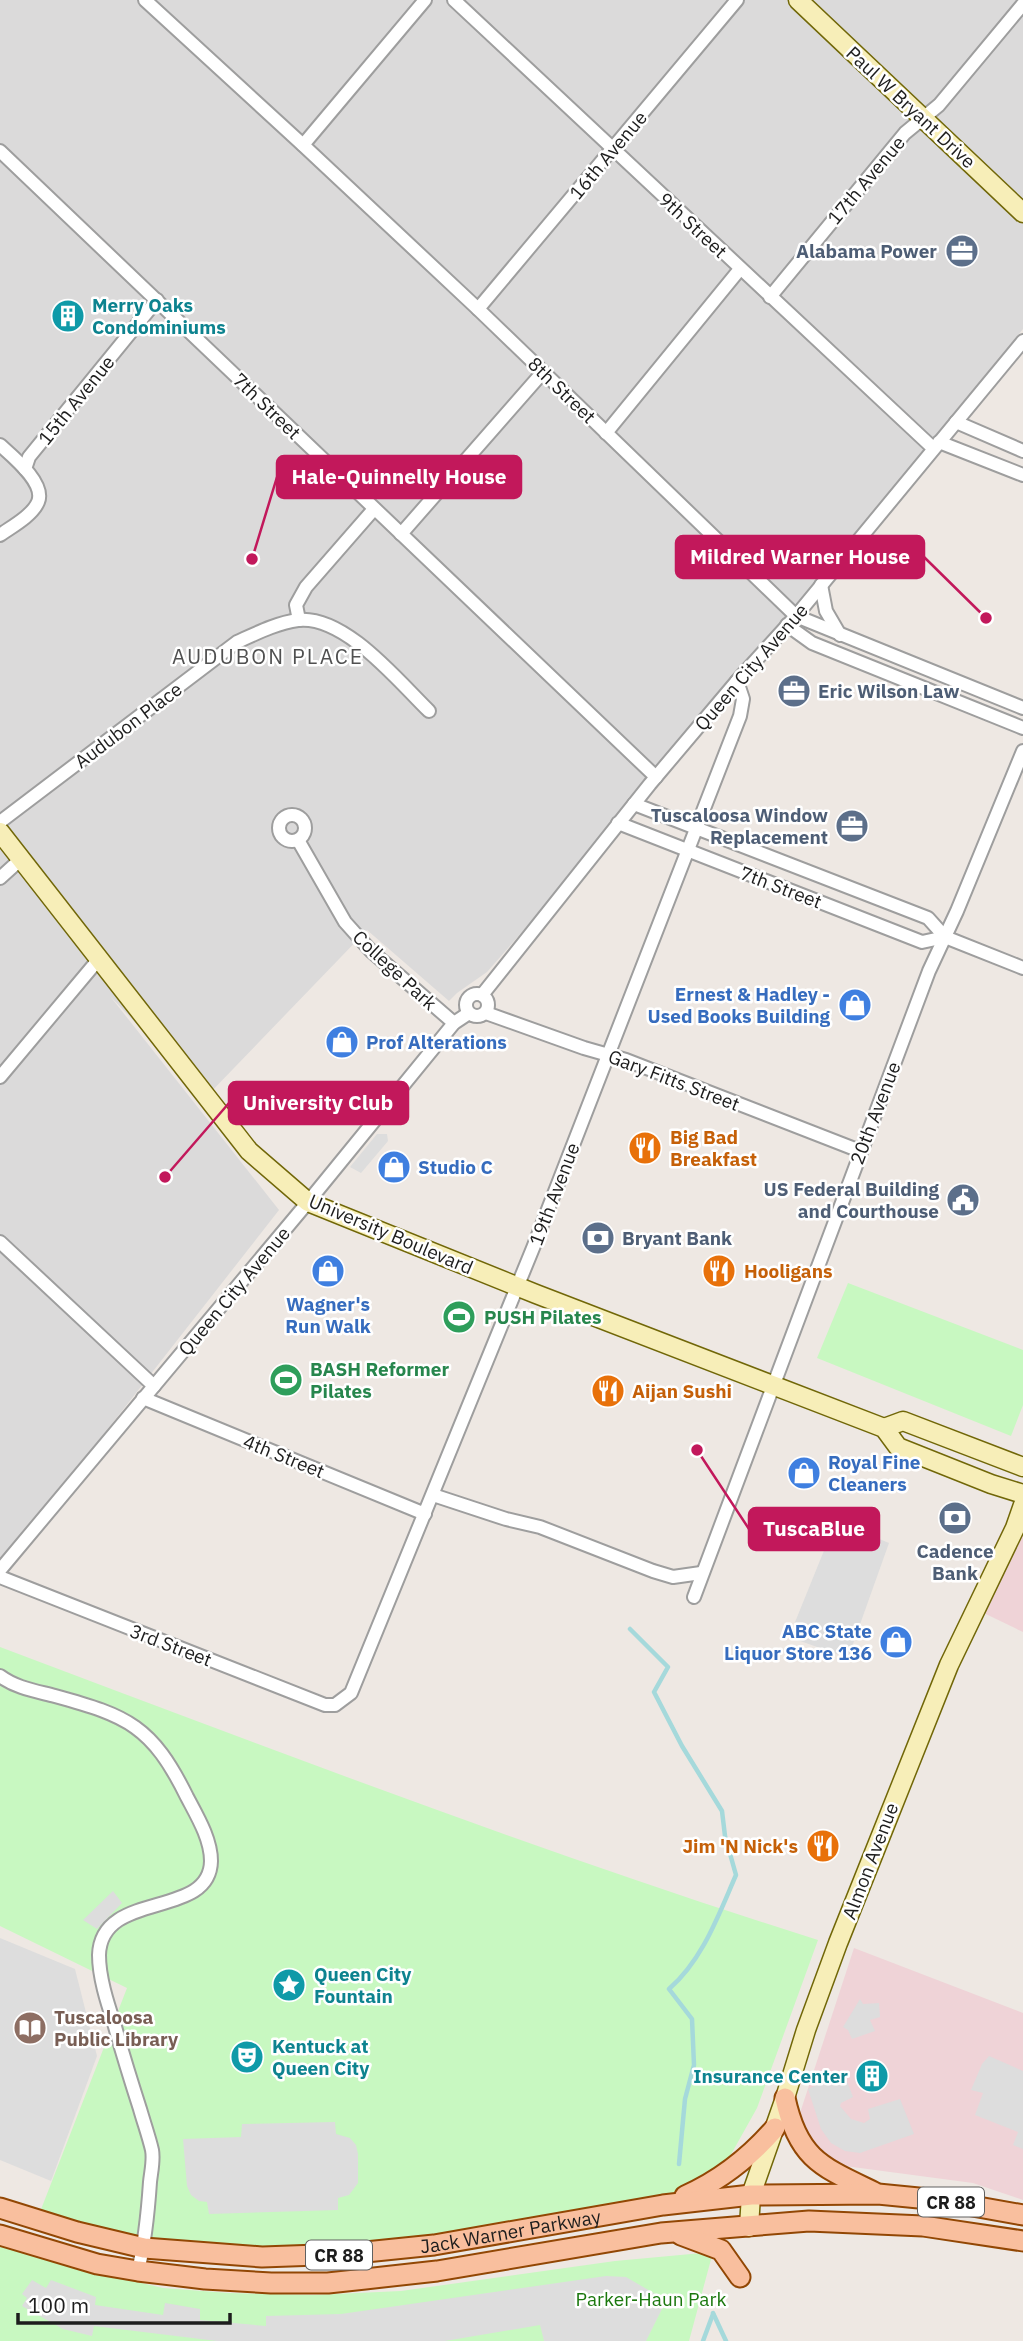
<svg xmlns="http://www.w3.org/2000/svg" width="1023" height="2341" font-family="'IBM Plex Sans',sans-serif">
<rect width="100%" height="100%" fill="#eee8e3"/>
<!-- residential -->
<polygon fill="#dbdada" points="0,0 1023,0 1023,329 634,804 487,972 457,993 449,1001 367,930 206,1097 110,996 279,1210 0,1567"/>
<!-- commercial -->
<g fill="#efd3d7">
<polygon points="1023,1486 1023,1632 967,1605"/>
<polygon points="854,1948 1023,2013 1023,2200 973,2183 845,2166 815,2150 799,2116"/>
</g>
<!-- park -->
<g fill="#c8f8c1">
<polygon points="848,1283 1023,1350 1023,1405 1011,1436 817,1358"/>
<path d="M 0,1647 C 271,1749 542,1853 818,1940 L 757,2108 L 729,2158 L 663,2205 L 346,2254 L 152,2246 L 40,2212 L 127,1988 L 0,1926 Z"/>
<polygon points="0,2245 99,2273 163,2288 229,2293 314,2295 401,2291 615,2261 713,2252 689,2341 0,2341"/>
</g>
<!-- parking -->
<g fill="#ddd">
<polygon points="377,1134 387,1134 388,1141 361,1173 350,1167"/>
<polygon points="836,1521 889,1543 848,1658 789,1637"/>
<polygon points="113,1891 122,1903 97,1929 83,1920"/>
<polygon points="0,1938 75,1969 97,2056 51,2181 0,2160"/>
<polygon points="860,1999 863,2004 879,2003 880,2017 870,2020 875,2031 852,2039 848,2030 843,2027"/>
<polygon points="989,2056 1023,2071 1023,2149 1013,2145 1018,2132 975,2115 983,2093 971,2090 982,2064"/>
<polygon points="843,2071 853,2097 841,2103 840,2106 851,2119 864,2123 870,2119 868,2109 900,2099 914,2134 860,2153 845,2151 831,2143 821,2129 808,2089 817,2085 818,2080"/>
<polygon points="335,2122 336,2134 350,2138 356,2145 358,2154 358,2183 349,2195 338,2198 338,2210 209,2214 207,2202 199,2201 191,2195 187,2186 183,2139 241,2137 242,2124"/>
<polygon points="606,2276 626,2277 657,2295 665,2303 646,2341 544,2341 540,2325 445,2341 217,2341 94,2326 92,2336 63,2329 22,2306 27,2298 22,2294 32,2280 46,2288 51,2280 96,2297 95,2305 163,2315 165,2303 200,2309 200,2320 266,2326 266,2316 341,2314"/>
</g>
<g fill="none" stroke-linecap="round" stroke-linejoin="round">
<!-- stream -->
<g stroke="#a5d9db" stroke-width="4.5">
<path d="M 630,1629 L 668,1667 L 654,1692 L 682,1746 L 722,1811 L 725,1836 L 736,1875 C 718,1916 703,1959 669,1989 L 692,2019 L 694,2065 L 685,2099 L 679,2164"/>
<polyline points="713,2313 726,2341"/>
<polyline points="703,2341 713,2314"/>
</g>
<defs>
<g id="street">
<polyline points="145,0 303,145 478,309 796,616 1023,708"/>
<polyline points="454,0 933,448"/>
<polyline points="303,145 425,0"/>
<polyline points="0,151 656,777"/>
<polyline points="770,297 905,133 939,105 1023,4"/>
<polyline points="478,309 737,0"/>
<polyline points="956,422 1023,451"/>
<polyline points="606,433 740,269"/>
<polyline points="939,442 1023,475"/>
<path d="M 0,445 C 12,456 46,483 38,502 C 32,516 11,527 0,535"/>
<polyline points="25,469 29,457 157,300"/>
<polyline points="401,534 543,372"/>
<polyline points="821,585 826,611 840,635"/>
<polyline points="299,620 296,605 306,587 374,509"/>
<polyline points="787,625 812,643 1023,728"/>
<polyline points="634,804 928,918 945,937 1023,968"/>
<circle cx="292" cy="828" r="13"/>
<path d="M 0,822 L 237,642 C 257,633 277,623 298,620 C 345,615 398,681 429,711"/>
<polyline points="618,823 922,942 945,937"/>
<polyline points="298,840 345,922 371,951 454,1023"/>
<polyline points="0,878 21,859"/>
<circle cx="477" cy="1005" r="11"/>
<polyline points="482,995 650,784 737,681 796,616 1023,341"/>
<polyline points="486,1013 584,1048 626,1060 860,1151"/>
<polyline points="0,1077 98,960"/>
<polyline points="0,1242 154,1386"/>
<polyline points="143,1398 425,1514"/>
<polyline points="433,1495 506,1519 540,1527 653,1571 673,1577 701,1573"/>
<polyline points="0,1570 308,1202 454,1023 469,1013"/>
<polyline points="0,1577 325,1705 335,1705 351,1693 533,1248 740,716 743,699 737,681"/>
<polyline points="694,1597 929,971 957,911 1023,751"/>
<path d="M 0,1676 C 16,1688 36,1691 55,1696 C 128,1716 152,1726 187,1797 C 197,1816 211,1839 211,1861 C 210,1920 101,1889 99,1955 C 99,1977 107,2002 114,2023 C 122,2052 131,2081 140,2109 C 144,2123 149,2137 152,2150 C 154,2160 151,2172 150,2182 C 148,2212 145,2242 138,2271"/>
</g>
<g id="secondary">
<polyline points="798,0 1023,213"/>
<polyline points="0,832 249,1151 308,1202 536,1294 884,1428 898,1447 991,1484 1023,1494"/>
<polyline points="884,1428 903,1421 1023,1467"/>
<polyline points="749,2227 751,2195 785,2098 806,2030 838,1943 949,1665 1015,1528 1023,1505"/>
</g>
<g id="primary">
<path d="M 785,2098 C 798,2159 822,2167 874,2192"/>
<path d="M 685,2196 C 721,2180 749,2158 775,2128"/>
<path id="s1" d="M 0,2208 L 77,2232 L 144,2248 L 262,2257 L 346,2254 L 434,2245 L 663,2205 L 751,2195 L 878,2194 L 939,2200 L 1023,2215"/>
<polyline points="0,2235 97,2264 138,2271 205,2279 271,2283 328,2283 365,2279 437,2271 661,2233 809,2221 923,2226 1023,2241"/>
<polyline points="681,2235 721,2250 740,2277"/>
</g>
</defs>
<!-- street casing -->
<use href="#street" stroke="#9e9e9e" stroke-width="16"/>
<!-- secondary casing -->
<use href="#secondary" stroke="#716708" stroke-width="21"/>
<!-- primary casing -->
<use href="#primary" stroke="#924704" stroke-width="23"/>
<!-- street -->
<use href="#street" stroke="#fff" stroke-width="12"/>
<!-- secondary -->
<use href="#secondary" stroke="#f7eeb8" stroke-width="18"/>
<!-- primary -->
<use href="#primary" stroke="#f9bf9e" stroke-width="19"/>
</g>
<!-- icons -->
<defs>
<symbol id="office-disc" viewBox="-11 -11 22 22"><circle r="9.5" fill="#5c6f8a" stroke="#fff"/><path d="M-6-3h4V-5.5h4V-3h4V5H-6ZM-1-4.5V-3h2v-1.5ZM-6 0V1H6V0Z" fill="#fff"/></symbol>
<symbol id="building-disc" viewBox="-11 -11 22 22"><circle r="9.5" fill="#0f9aa8" stroke="#fff"/><path d="M-4-6H4V6H1V3H-1V6H-4ZM-2.5-4.3h1.7v1.8h-1.7ZM.8-4.3h1.7v1.8H.8ZM-2.5-1h1.7V.8h-1.7ZM.8-1h1.7V.8H.8Z" fill="#fff"/></symbol>
<symbol id="shop-disc" viewBox="-11 -11 22 22"><circle r="9.5" fill="#3f7fe0" stroke="#fff"/><path d="M-5-2.5h2.3a2.7 3.5 0 0 1 5.4 0H5L5.5 6h-11ZM-1.5-2.5h3a1.5 2.3 0 0 0-3 0Z" fill="#fff"/></symbol>
<symbol id="restaurant-disc" viewBox="-11 -11 22 22"><circle r="9.5" fill="#e8710a" stroke="#fff"/><path d="M-5-6h1v4h1v-4h1v4h1v-4h1v5L-1.5 .5V6h-2V.5L-5-1ZM5-6V6H3V1.5H1.5Q1.5-4 5-6Z" fill="#fff"/></symbol>
<symbol id="civic-disc" viewBox="-11 -11 22 22"><circle r="9.5" fill="#5c6f8a" stroke="#fff"/><path d="M-.6-6.5H3V-4.5H.6V-3L4-1V1h2V6H-6V1h2V-1L-.6-3ZM-1.2 2.5V6h2.4V2.5Z" fill="#fff"/></symbol>
<symbol id="bank-disc" viewBox="-11 -11 22 22"><circle r="9.5" fill="#5c6f8a" stroke="#fff"/><path d="M-6-4H6V4H-6ZM0-2.3a2.3 2.3 0 1 0 0 4.6a2.3 2.3 0 1 0 0-4.6Z" fill="#fff"/></symbol>
<symbol id="stadium-disc" viewBox="-11 -11 22 22"><circle r="9.5" fill="#2e9e5b" stroke="#fff"/><path d="M0-5a6.5 5 0 1 0 0 10a6.5 5 0 1 0 0-10ZM-3.5-1.8h7v3.6h-7Z" fill="#fff"/></symbol>
<symbol id="sight-disc" viewBox="-11 -11 22 22"><circle r="9.5" fill="#0f9aa8" stroke="#fff"/><path d="M0-6L1.8-2.2L6-1.7L2.9 1.2L3.7 5.4L0 3.3L-3.7 5.4L-2.9 1.2L-6-1.7L-1.8-2.2Z" fill="#fff"/></symbol>
<symbol id="library-disc" viewBox="-11 -11 22 22"><circle r="9.5" fill="#8d6e63" stroke="#fff"/><path d="M-6-4Q-3-5.5-.7-3.5V5Q-3 3-6 4ZM6-4Q3-5.5 .7-3.5V5Q3 3 6 4Z" fill="#fff"/></symbol>
<symbol id="theatre-disc" viewBox="-11 -11 22 22"><circle r="9.5" fill="#0f9aa8" stroke="#fff"/><path d="M-5-5.5Q0-4 5-5.5V0Q5 5 0 6Q-5 5-5 0ZM-3.3-2.5H-1v1.5H-3.3ZM1-2.5H3.3v1.5H1ZM-2.8 1Q0 5.5 2.8 1Z" fill="#fff"/></symbol>
</defs>
<g fill-rule="evenodd">
<use href="#office-disc" x="943" y="232" width="38" height="38"/>
<use href="#building-disc" x="49" y="297" width="38" height="38"/>
<use href="#office-disc" x="775" y="672" width="38" height="38"/>
<use href="#office-disc" x="833" y="807" width="38" height="38"/>
<use href="#shop-disc" x="836" y="986" width="38" height="38"/>
<use href="#shop-disc" x="323" y="1023" width="38" height="38"/>
<use href="#restaurant-disc" x="626" y="1129" width="38" height="38"/>
<use href="#shop-disc" x="375" y="1148" width="38" height="38"/>
<use href="#civic-disc" x="944" y="1181" width="38" height="38"/>
<use href="#bank-disc" x="579" y="1219" width="38" height="38"/>
<use href="#shop-disc" x="309" y="1252" width="38" height="38"/>
<use href="#restaurant-disc" x="700" y="1252" width="38" height="38"/>
<use href="#stadium-disc" x="440" y="1298" width="38" height="38"/>
<use href="#stadium-disc" x="267" y="1361" width="38" height="38"/>
<use href="#restaurant-disc" x="589" y="1372" width="38" height="38"/>
<use href="#shop-disc" x="785" y="1454" width="38" height="38"/>
<use href="#bank-disc" x="936" y="1499" width="38" height="38"/>
<use href="#shop-disc" x="877" y="1623" width="38" height="38"/>
<use href="#restaurant-disc" x="804" y="1827" width="38" height="38"/>
<use href="#sight-disc" x="270" y="1966" width="38" height="38"/>
<use href="#library-disc" x="11" y="2009" width="38" height="38"/>
<use href="#theatre-disc" x="228" y="2038" width="38" height="38"/>
<use href="#building-disc" x="853" y="2057" width="38" height="38"/>
</g>
<g text-anchor="middle" dominant-baseline="central" stroke-width="5" stroke-linejoin="round" paint-order="stroke">
<!-- shield labels -->
<g fill="#fff" stroke="#616161" stroke-width="2">
<rect x="918" y="2187.5" width="66" height="29" rx="5"/>
<rect x="306" y="2240.5" width="66" height="29" rx="5"/>
</g>
<g font-size="18" font-weight="bold" fill="#1d1d1d">
<text x="951" y="2202">CR 88</text>
<text x="339" y="2255">CR 88</text>
</g>
<!-- street labels -->
<g font-size="19" fill="#1d1d1d" stroke="#fff">
<text transform="translate(911 107) rotate(43)">Paul W Bryant Drive</text>
<text transform="translate(608 155) rotate(-50)">16th Avenue</text>
<text transform="translate(866 180) rotate(-50)">17th Avenue</text>
<text transform="translate(693 225) rotate(43)">9th Street</text>
<text transform="translate(562 390) rotate(44)">8th Street</text>
<text transform="translate(76 400) rotate(-51)">15th Avenue</text>
<text transform="translate(267 406) rotate(44)">7th Street</text>
<text transform="translate(751 667) rotate(-49)">Queen City Avenue</text>
<text transform="translate(128 725) rotate(-37)">Audubon Place</text>
<text transform="translate(781 887) rotate(21)">7th Street</text>
<text transform="translate(395 970) rotate(43)">College Park</text>
<text transform="translate(674 1080) rotate(21)">Gary Fitts Street</text>
<text transform="translate(875 1113) rotate(-69)">20th Avenue</text>
<text transform="translate(554 1194) rotate(-69)">19th Avenue</text>
<text transform="translate(391 1234) rotate(23)">University Boulevard</text>
<text transform="translate(234 1291) rotate(-50)">Queen City Avenue</text>
<text transform="translate(284 1456) rotate(22)">4th Street</text>
<text transform="translate(171 1645) rotate(21)">3rd Street</text>
<text transform="translate(870 1861) rotate(-69)">Almon Avenue</text>
<text stroke="none"><textPath href="#s1" startOffset="518">Jack Warner Parkway</textPath></text>
</g>
<!-- service labels -->
<g font-size="19" font-weight="bold" fill="#4e5e75" stroke="#fff" text-anchor="end">
<text x="937" y="251">Alabama Power</text>
<text x="818" y="691" text-anchor="start">Eric Wilson Law</text>
<text x="828" y="815">Tuscaloosa Window<tspan x="828" dy="22">Replacement</tspan></text>
<text x="939" y="1189">US Federal Building<tspan x="939" dy="22">and Courthouse</tspan></text>
<text x="622" y="1238" text-anchor="start">Bryant Bank</text>
<text x="955" y="1551" text-anchor="middle">Cadence<tspan x="955" dy="22">Bank</tspan></text>
</g>
<!-- culture labels -->
<g font-size="19" font-weight="bold" fill="#0d838f" stroke="#fff" text-anchor="start">
<text x="92" y="305">Merry Oaks<tspan x="92" dy="22">Condominiums</tspan></text>
<text x="314" y="1974">Queen City<tspan x="314" dy="22">Fountain</tspan></text>
<text x="272" y="2046">Kentuck at<tspan x="272" dy="22">Queen City</tspan></text>
<text x="848" y="2076" text-anchor="end">Insurance Center</text>
</g>
<!-- shop labels -->
<g font-size="19" font-weight="bold" fill="#366cbe" stroke="#fff" text-anchor="start">
<text x="830" y="994" text-anchor="end">Ernest &amp; Hadley -<tspan x="830" dy="22">Used Books Building</tspan></text>
<text x="366" y="1042">Prof Alterations</text>
<text x="418" y="1167">Studio C</text>
<text x="328" y="1304" text-anchor="middle">Wagner's<tspan x="328" dy="22">Run Walk</tspan></text>
<text x="828" y="1462">Royal Fine<tspan x="828" dy="22">Cleaners</tspan></text>
<text x="872" y="1631" text-anchor="end">ABC State<tspan x="872" dy="22">Liquor Store 136</tspan></text>
</g>
<!-- food labels -->
<g font-size="19" font-weight="bold" fill="#c56008" stroke="#fff" text-anchor="start">
<text x="670" y="1137">Big Bad<tspan x="670" dy="22">Breakfast</tspan></text>
<text x="744" y="1271">Hooligans</text>
<text x="632" y="1391">Aijan Sushi</text>
<text x="798" y="1846" text-anchor="end">Jim 'N Nick's</text>
</g>
<!-- leisure labels -->
<g font-size="19" font-weight="bold" fill="#27864d" stroke="#fff" text-anchor="start">
<text x="484" y="1317">PUSH Pilates</text>
<text x="310" y="1369">BASH Reformer<tspan x="310" dy="22">Pilates</tspan></text>
</g>
<!-- education labels -->
<g font-size="19" font-weight="bold" fill="#785e54" stroke="#fff" text-anchor="start">
<text x="54" y="2017">Tuscaloosa<tspan x="54" dy="22">Public Library</tspan></text>
</g>
<!-- park labels -->
<g font-size="19" fill="#1b780e" stroke="#fff">
<text x="651" y="2299">Parker-Haun Park</text>
</g>
<!-- neighbourhood labels -->
<g font-size="21" letter-spacing="2" fill="#505050" stroke="#fff">
<text x="268" y="656">AUDUBON PLACE</text>
</g>
</g>
<!-- callouts -->
<path fill="none" stroke="#c2185b" stroke-width="2.5" d="M252 559L277 477M986 618L924 557M165 1177L229 1103M697 1450L749 1529"/>
<g fill="#c2185b" stroke="#fff" stroke-width="2.5">
<circle cx="252" cy="559" r="7"/>
<circle cx="986" cy="618" r="7"/>
<circle cx="165" cy="1177" r="7"/>
<circle cx="697" cy="1450" r="7"/>
</g>
<g fill="#c2185b" stroke="#c2185b" stroke-width="2.5">
<rect x="277" y="456" width="244" height="42" rx="7"/>
<rect x="676" y="536" width="248" height="42" rx="7"/>
<rect x="229" y="1082" width="179" height="42" rx="7"/>
<rect x="749" y="1508" width="130" height="42" rx="7"/>
</g>
<g font-size="21" text-anchor="middle" font-weight="bold" fill="#fff">
<text x="399" y="484">Hale-Quinnelly House</text>
<text x="800" y="564">Mildred Warner House</text>
<text x="318" y="1110">University Club</text>
<text x="814" y="1536">TuscaBlue</text>
</g>
<!-- scale -->
<path d="M18 2313v10h212v-10" fill="none" stroke="#1d1d1d" stroke-width="3.5"/>
<text x="28" y="2313" font-size="21" fill="#1d1d1d" stroke="#ffffff" stroke-width="5" paint-order="stroke">100 m</text>
</svg>
